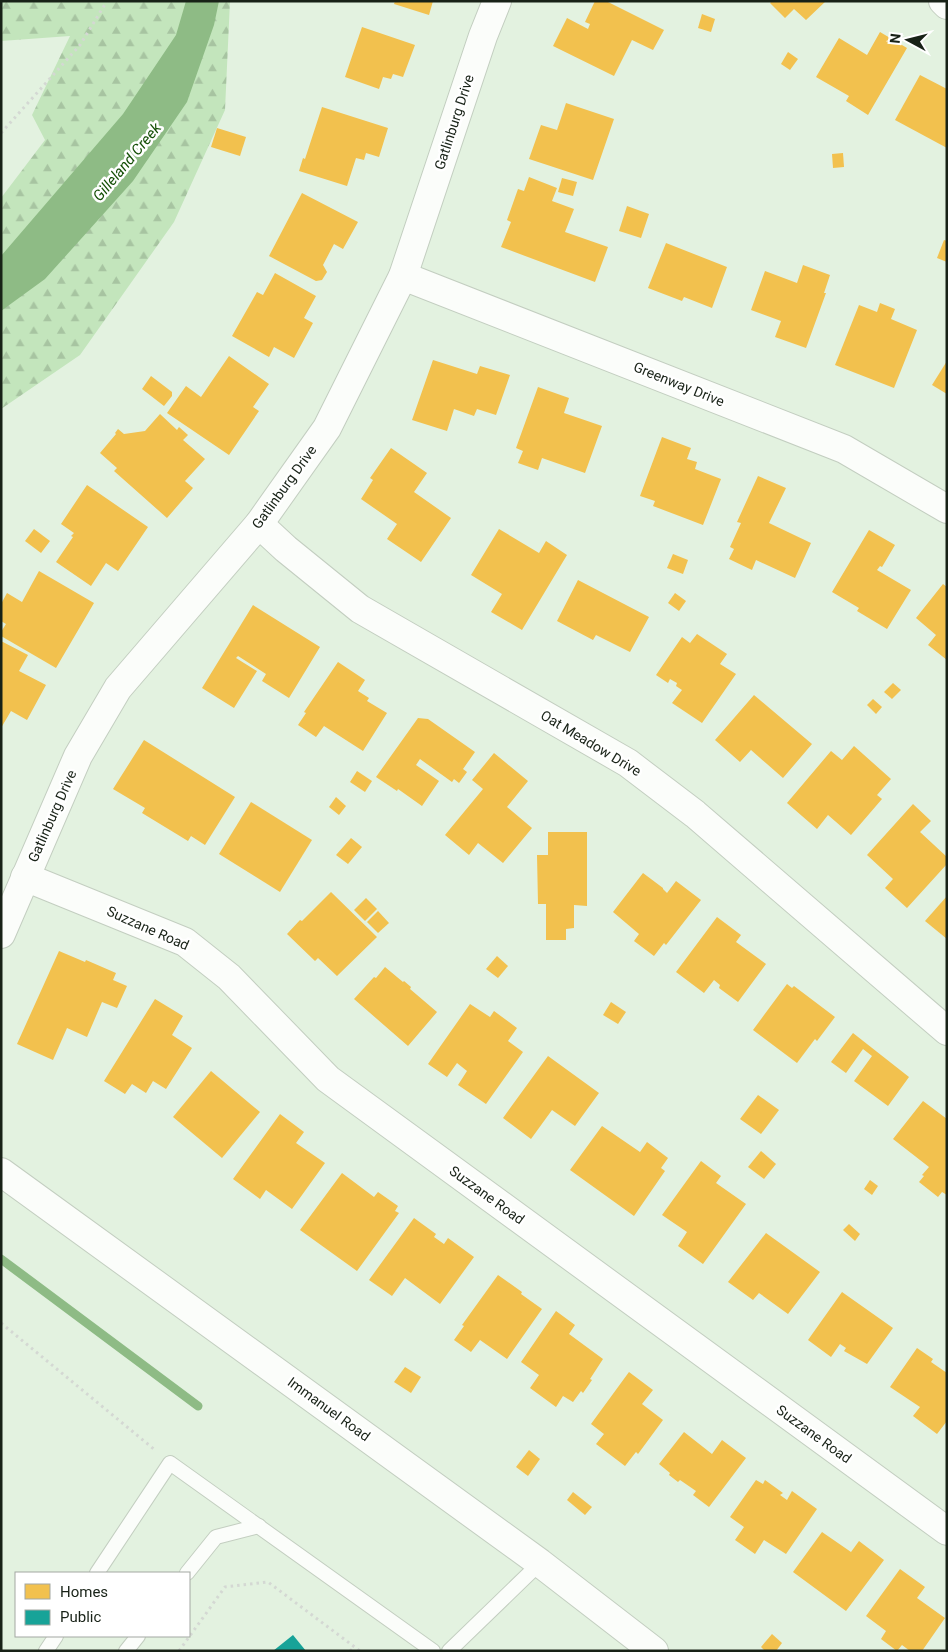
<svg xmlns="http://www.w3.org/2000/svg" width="948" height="1652" font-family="Roboto,sans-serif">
<defs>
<pattern id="forest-firs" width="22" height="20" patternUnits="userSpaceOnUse" patternTransform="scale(1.25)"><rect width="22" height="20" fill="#c3e5bc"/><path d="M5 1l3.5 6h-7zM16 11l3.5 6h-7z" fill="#a7c4a1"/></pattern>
</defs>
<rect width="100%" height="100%" fill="#e3f2e0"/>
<!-- forest -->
<polygon fill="url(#forest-firs)" points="1,1 230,1 225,110 174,222 80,355 1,409 1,198 45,140 32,115 70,36 1,41"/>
<!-- water -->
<polygon fill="#8ebb85" points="186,1 219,1 214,25 187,102 133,181 45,279 1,311 1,256 123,114 176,35"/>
<!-- homes -->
<g fill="#f2c14e">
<polygon points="395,1 433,1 429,15 394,4"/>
<polygon points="595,1 606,1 664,30 653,50 632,40 614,76 553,46 567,18 588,29 590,24 585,22"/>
<polygon points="772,1 826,1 806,20 794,9 785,18 770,3"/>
<polygon points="702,14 715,19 711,32 698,28"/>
<polygon points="362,27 415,45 403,77 393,74 391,79 383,77 379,89 345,77"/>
<polygon points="880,32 907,48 868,115 846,101 849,96 816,77 839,38 867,55"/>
<polygon points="788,52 798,59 790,70 781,64"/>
<polygon points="920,75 947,89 947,148 895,120"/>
<polygon points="566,103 614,119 593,180 529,159 541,125 557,130"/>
<polygon points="322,107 388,128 379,157 366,153 364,160 356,158 347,186 299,171 303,158 305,159"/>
<polygon points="217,128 246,137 240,156 211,147"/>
<polygon points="843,153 844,167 833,168 832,154"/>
<polygon points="529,177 557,188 552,201 574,209 565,232 608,247 595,282 501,247 511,222 507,220 518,189 524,191"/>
<polygon points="562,178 577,182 573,196 558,192"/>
<polygon points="302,193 358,222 343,249 334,244 323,265 327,272 322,280 316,281 269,256"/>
<polygon points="627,206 649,214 641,238 619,231"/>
<polygon points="944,240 947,241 947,262 937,258"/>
<polygon points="666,243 727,267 712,308 684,297 682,301 648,288"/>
<polygon points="803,265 830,275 824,293 826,293 806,348 775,337 781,321 751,310 765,271 797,283"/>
<polygon points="275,273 316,296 304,318 313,323 294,358 274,347 269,357 232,336 257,292 263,295"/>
<polygon points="880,303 895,309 891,319 917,330 894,388 835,365 859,305 877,312"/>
<polygon points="229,356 269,384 253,407 259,411 229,455 167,413 186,386 201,397"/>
<polygon points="433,360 477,374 480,366 510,375 496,415 477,409 474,416 454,409 447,431 412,420"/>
<polygon points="947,361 947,394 932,385"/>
<polygon points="151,376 172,392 172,396 164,406 142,389"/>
<polygon points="538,387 569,398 564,413 602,426 585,473 542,458 538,470 518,463 523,451 516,448"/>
<polygon points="160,414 177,430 179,427 188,435 183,440 205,459 185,481 193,488 167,518 114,471 117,468 100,453 116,434 115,433 118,429 124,434 145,431"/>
<polygon points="662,437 691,448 687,459 697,462 695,469 721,479 703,525 653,506 655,501 640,496"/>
<polygon points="391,448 427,473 414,492 451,518 421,562 387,539 397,524 361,499 373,480 370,478"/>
<polygon points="758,476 786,488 769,523 811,543 795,578 756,560 752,570 729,559 734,549 730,547 741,523 737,522"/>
<polygon points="87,485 148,527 118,571 106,563 91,586 56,562 73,537 71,536 74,533 61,524"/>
<polygon points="34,529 50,541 41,553 25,541"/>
<polygon points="499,529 539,553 546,541 567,555 522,630 491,612 502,594 471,575"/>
<polygon points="869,530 895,545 882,567 880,566 877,570 911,590 887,629 857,611 859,608 832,592"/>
<polygon points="673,554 688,560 683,574 667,568"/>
<polygon points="39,571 94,603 56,668 1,636 1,632 6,624 1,621 1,604 7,593 22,602"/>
<polygon points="578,580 649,617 630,652 596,635 593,640 557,621"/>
<polygon points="943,584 947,587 947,660 928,645 936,635 916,618"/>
<polygon points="675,593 686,601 679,611 668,603"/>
<polygon points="253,605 320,647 289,698 262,681 266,674 238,656 236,658 257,671 234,708 202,688"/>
<polygon points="697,634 727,654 720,664 736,674 702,723 672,703 682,690 676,686 677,683 670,679 668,683 656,675 682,637 690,643"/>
<polygon points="1,641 28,655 19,671 46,685 27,720 11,711 1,728"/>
<polygon points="338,662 365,680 358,691 369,698 367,701 387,713 363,751 324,726 316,737 298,725 306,713 304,712"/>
<polygon points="893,683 901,690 892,699 884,692"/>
<polygon points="754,695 812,744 783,778 751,750 740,762 715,740"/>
<polygon points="873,699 882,707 876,714 867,705"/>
<polygon points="418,718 428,719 475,752 463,769 467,772 459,783 454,779 452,782 420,759 416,765 439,781 422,806 398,789 397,791 376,777"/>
<polygon points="144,740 235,797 205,845 191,836 188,841 142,813 145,808 113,789"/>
<polygon points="854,746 891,779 877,795 882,799 851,835 828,815 817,829 787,803 831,751 842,760"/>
<polygon points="494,753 528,781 507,807 532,828 503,863 478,843 469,855 445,835 483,789 472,780"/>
<polygon points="357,771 372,781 365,792 350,782"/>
<polygon points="336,797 346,806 339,815 329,807"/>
<polygon points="251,802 312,840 280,892 219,854"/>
<polygon points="913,804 931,821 920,832 947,857 947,864 907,908 885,888 893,879 867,855"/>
<polygon points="548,832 587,832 587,906 574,905 574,928 566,929 566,940 546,940 546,904 538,904 537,855 548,855"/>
<polygon points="351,838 362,847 348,864 336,855"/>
<polygon points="643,873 663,888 663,889 667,893 676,881 701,900 666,945 664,943 654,956 634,941 639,934 613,912"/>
<polygon points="331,892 377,937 337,976 318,958 315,961 287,934 300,920 302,921"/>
<polygon points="947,896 947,939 925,921"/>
<polygon points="366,898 377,909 365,921 354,910"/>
<polygon points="378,911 389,923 378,933 367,922"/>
<polygon points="717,917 741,935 736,942 766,964 738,1002 719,988 720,985 714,980 704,993 676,972"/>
<polygon points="59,951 85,962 86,960 116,973 113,980 127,986 117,1008 102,1002 87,1037 67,1028 53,1060 17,1044"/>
<polygon points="497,956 508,966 498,978 486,969"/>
<polygon points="385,967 403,982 404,981 411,987 410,989 437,1012 408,1046 354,999 374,977 376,978"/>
<polygon points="787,984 792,988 794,986 835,1017 817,1041 815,1039 797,1063 753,1030"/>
<polygon points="155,999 183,1016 172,1035 192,1048 166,1089 153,1081 146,1093 132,1084 125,1094 104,1081"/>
<polygon points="611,1002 626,1012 618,1024 603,1015"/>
<polygon points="470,1004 490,1017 494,1011 517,1028 508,1041 523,1052 486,1104 458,1085 467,1071 457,1063 447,1077 428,1064"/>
<polygon points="853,1033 909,1077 888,1106 854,1081 872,1056 863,1049 846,1073 831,1062"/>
<polygon points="548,1056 599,1093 575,1126 552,1110 531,1139 503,1118"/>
<polygon points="211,1071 260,1112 222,1158 173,1117"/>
<polygon points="758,1095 779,1110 761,1134 740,1119"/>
<polygon points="923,1101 947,1119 947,1195 942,1192 938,1197 919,1182 924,1176 922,1175 929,1167 893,1139"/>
<polygon points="280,1114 304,1132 296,1143 325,1163 292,1209 266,1190 260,1199 233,1179"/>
<polygon points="602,1126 640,1152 647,1142 668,1158 661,1168 665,1171 634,1216 570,1170"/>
<polygon points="761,1151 776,1164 764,1179 748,1167"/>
<polygon points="701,1161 721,1176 716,1183 746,1204 703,1264 678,1246 687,1232 662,1215"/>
<polygon points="342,1173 374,1197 378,1192 398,1206 395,1211 399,1213 357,1271 300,1230"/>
<polygon points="870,1180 878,1186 872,1195 864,1189"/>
<polygon points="414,1218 436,1234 434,1237 444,1244 448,1238 474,1257 440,1304 405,1278 392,1296 369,1280"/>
<polygon points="849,1224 860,1234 855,1241 843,1230"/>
<polygon points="766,1233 820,1272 788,1314 759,1293 753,1300 728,1282"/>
<polygon points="498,1275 522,1292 521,1294 542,1309 507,1359 480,1340 471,1352 454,1340 464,1326 462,1325"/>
<polygon points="842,1292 893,1328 867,1364 844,1351 846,1348 840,1344 831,1357 808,1340"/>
<polygon points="556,1311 575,1325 569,1334 603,1359 590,1379 592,1380 583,1393 581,1391 573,1402 563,1396 556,1407 530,1388 539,1375 521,1362"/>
<polygon points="917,1348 933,1359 931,1362 947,1373 947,1421 937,1434 913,1416 920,1407 890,1387"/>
<polygon points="405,1367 421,1377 411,1393 394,1382"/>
<polygon points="629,1372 653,1390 642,1404 663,1420 638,1454 636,1452 625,1466 596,1444 604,1434 591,1424"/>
<polygon points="684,1432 712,1454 722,1440 746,1458 709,1507 693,1495 696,1491 680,1480 678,1482 669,1475 670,1473 659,1464"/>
<polygon points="529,1450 540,1459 528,1476 516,1467"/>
<polygon points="756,1480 763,1484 765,1480 783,1493 780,1495 787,1500 792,1491 817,1509 786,1554 764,1540 755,1554 735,1540 744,1527 730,1517"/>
<polygon points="573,1492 592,1507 585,1515 567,1500"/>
<polygon points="822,1532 851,1552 859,1541 884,1560 846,1611 793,1572"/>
<polygon points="900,1569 925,1587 917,1598 945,1618 922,1651 910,1651 902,1645 897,1651 881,1639 886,1631 866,1616"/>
<polygon points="772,1634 782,1643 776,1651 765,1651 761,1647"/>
</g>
<!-- public -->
<polygon fill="#17a398" points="293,1635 306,1651 273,1651"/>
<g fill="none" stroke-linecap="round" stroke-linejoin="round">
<!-- stream -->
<polyline stroke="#8ebb85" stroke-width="9" points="1,1259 198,1406"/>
<defs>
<g id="service">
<polyline points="97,1573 170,1463 433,1651"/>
<polyline points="187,1573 216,1537 259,1526"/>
<polyline points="46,1651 56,1636"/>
<polyline points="126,1651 138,1636"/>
<polyline points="449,1651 540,1563"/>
</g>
<g id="minor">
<polyline points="943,1 947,5"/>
<polyline points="403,276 844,449 947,509"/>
<polyline points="259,524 286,549 360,609 628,763 695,814 947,1031"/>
<polyline points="25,877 185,942 229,977 328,1079 947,1531"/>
<polyline points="1,934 78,756 118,688 259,524 327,428 403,276 483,36 497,1"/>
</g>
<polyline id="tertiary" points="1,1172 540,1563 654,1651"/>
</defs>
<!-- service casing -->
<use href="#service" stroke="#c3cec0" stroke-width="16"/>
<!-- minor casing -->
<use href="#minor" stroke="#c3cec0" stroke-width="30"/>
<!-- tertiary casing -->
<use href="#tertiary" stroke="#c3cec0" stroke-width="30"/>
<!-- path -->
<g stroke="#d4d8d3" stroke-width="3" stroke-dasharray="2.5 4" stroke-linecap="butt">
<polyline points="1,133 80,45 107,1"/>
<polyline points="1,1323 155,1450"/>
<polyline points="179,1651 225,1587 268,1582 360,1651"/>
<polyline points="350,1651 355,1647"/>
</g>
<!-- service -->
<use href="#service" stroke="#fbfdfa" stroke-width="14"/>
<!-- minor -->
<use href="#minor" stroke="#fbfdfa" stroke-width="28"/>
<!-- tertiary -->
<use href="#tertiary" stroke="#fbfdfa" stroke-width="28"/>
</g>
<g text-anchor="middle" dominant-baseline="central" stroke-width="5" stroke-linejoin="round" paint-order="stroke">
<!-- street labels -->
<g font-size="14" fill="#182217" stroke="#fff">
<text transform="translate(454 122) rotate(-72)">Gatlinburg Drive</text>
<text transform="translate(679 384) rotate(22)">Greenway Drive</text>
<text transform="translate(284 487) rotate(-54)">Gatlinburg Drive</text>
<text transform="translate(591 743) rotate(31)">Oat Meadow Drive</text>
<text transform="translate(52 816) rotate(-66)">Gatlinburg Drive</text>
<text transform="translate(148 928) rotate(24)">Suzzane Road</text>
<text transform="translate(487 1195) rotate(36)">Suzzane Road</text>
<text transform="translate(329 1409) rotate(36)">Immanuel Road</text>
<text transform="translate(814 1434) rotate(36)">Suzzane Road</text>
</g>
<!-- water labels -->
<g font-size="15" font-style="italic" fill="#144f06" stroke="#fff">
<text transform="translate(127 162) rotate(-50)">Gilleland Creek</text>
</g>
</g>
<!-- border -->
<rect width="948" height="1652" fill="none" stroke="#182217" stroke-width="5"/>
<!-- legend -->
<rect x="15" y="1572" width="175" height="65" fill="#ffffff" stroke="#a3a7a2"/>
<rect x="25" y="1584" width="25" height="15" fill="#f2c14e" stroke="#a3a7a2"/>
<text x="60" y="1597" font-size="15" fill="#182217">Homes</text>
<rect x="25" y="1610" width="25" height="15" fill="#17a398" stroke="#a3a7a2"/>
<text x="60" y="1622" font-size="15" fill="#182217">Public</text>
<!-- north arrow -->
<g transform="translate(908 40) rotate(277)" stroke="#ffffff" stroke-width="4" paint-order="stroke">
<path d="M0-4L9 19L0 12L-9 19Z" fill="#182217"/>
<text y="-8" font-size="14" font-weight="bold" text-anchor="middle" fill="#182217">N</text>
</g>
</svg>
